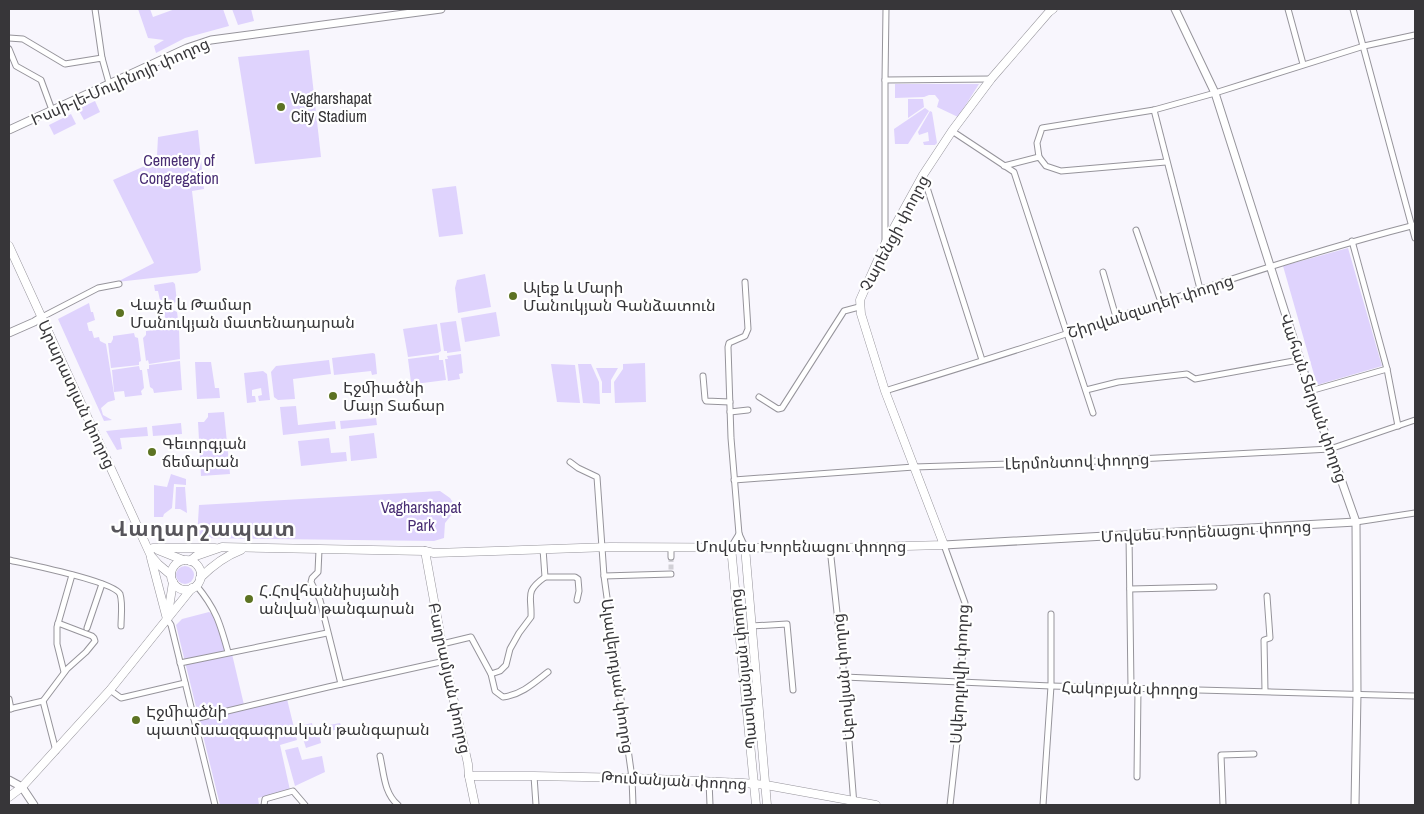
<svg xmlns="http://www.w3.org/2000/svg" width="1424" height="814" font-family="'Archivo Narrow','Noto Sans Armenian',sans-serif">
<rect width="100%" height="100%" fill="#f8f6fd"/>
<!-- green -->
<g fill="#dfd3fd">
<polygon points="138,9 150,9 153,17 175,9 223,9 229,26 185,38 156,53 154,46 164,40 148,38"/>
<polygon points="232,9 251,9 254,21 238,25"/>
<polygon points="309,50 321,157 255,164 238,57"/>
<polygon points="895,84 979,84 958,117 937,107 939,100 935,95 929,95 924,97 895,98"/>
<polygon points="908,99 923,99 924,107 908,118"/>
<polygon points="95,101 100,112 84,120 78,109"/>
<polygon points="925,108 929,111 908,144 895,144 894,129"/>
<polygon points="930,111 932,112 937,143 935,145 924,145 923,142 929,141 928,132 919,135 918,132"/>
<polygon points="71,114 76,124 54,135 49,125"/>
<polygon points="198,130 204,189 192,191 201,270 197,273 117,282 154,263 113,180 156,161 156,174 158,137"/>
<polygon points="456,186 463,234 439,237 432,189"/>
<polygon points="1348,248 1382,366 1317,385 1283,266"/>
<polygon points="485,274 491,307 458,313 455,288 457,280"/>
<polygon points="173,282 175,284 177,302 161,305 158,291 155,291 154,285"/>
<polygon points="89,303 91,312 93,312 95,320 87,323 89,331 92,331 94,338 99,337 100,341 106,344 115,400 108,402 101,408 103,415 112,420 104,421 58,319"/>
<polygon points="173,310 177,312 178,319 175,323 166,325 164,311"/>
<polygon points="496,312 500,336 465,342 461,318"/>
<polygon points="456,321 461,351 447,353 447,351 444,351 440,323"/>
<polygon points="437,324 441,351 438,353 408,357 403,329"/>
<polygon points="176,328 179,330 180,359 149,364 148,360 146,361 143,338 146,335 146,331"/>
<polygon points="134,333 135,337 138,338 141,361 139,362 139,365 111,368 108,343 111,343 113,339 113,336"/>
<polygon points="373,353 375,354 377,374 372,375 371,371 334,375 332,358"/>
<polygon points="461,354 463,373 459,374 460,379 448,381 445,359 448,359 447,356"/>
<polygon points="439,355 439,360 443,360 446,380 415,384 415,381 411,382 408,359"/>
<polygon points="329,360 331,374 293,379 295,399 278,400 274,397 271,372 276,366"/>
<polygon points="180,361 182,390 154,393 153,389 150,387 147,369 149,369 149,365"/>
<polygon points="195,362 211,362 215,388 219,388 220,398 197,399"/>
<polygon points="645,363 646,402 615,403 614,382 623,369 623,364"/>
<polygon points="551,364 575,365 580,403 557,402"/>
<polygon points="578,364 591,364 599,382 600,404 583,403"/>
<polygon points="139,366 140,370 142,370 144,388 141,391 142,395 125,397 124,391 114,392 112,370"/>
<polygon points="596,368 618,368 611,380 611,393 602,393 602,382"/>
<polygon points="263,371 267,374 270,400 259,401 258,396 262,395 261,388 252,390 252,396 255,396 256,402 247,403 244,373"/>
<polygon points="296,406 298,425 335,421 336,429 283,435 280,407"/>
<polygon points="224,412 230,474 201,476 198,422 204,422 208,417 208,413"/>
<polygon points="376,418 377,425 341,429 340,421"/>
<polygon points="181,423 182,434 153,436 152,426"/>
<polygon points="147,427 148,436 120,438 122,449 117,450 106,431"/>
<polygon points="374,433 377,458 351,461 349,436"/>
<polygon points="329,438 331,453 346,452 347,461 301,466 298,441"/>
<polygon points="171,474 186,479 186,485 174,484 172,508 164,514 163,517 154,517 154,485 167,487"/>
<polygon points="176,487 185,487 187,513 180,509 175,509"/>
<polygon points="440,491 450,498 454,504 453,513 445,523 444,538 434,541 197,538 199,505"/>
<circle cx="185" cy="575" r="9"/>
<polygon points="209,612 215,616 226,655 232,654 245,709 287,699 297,740 280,745 290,790 258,798 259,805 220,805 176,625 182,619"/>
<polygon points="312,723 313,728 340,723 342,728 319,734 321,743 306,748 299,726"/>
<polygon points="298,747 302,760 322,756 325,772 295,786 285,750"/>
</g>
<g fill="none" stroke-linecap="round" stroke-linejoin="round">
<!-- minor-tunnel -->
<polyline stroke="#d1d0d6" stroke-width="5" stroke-dasharray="5 2.5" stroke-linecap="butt" points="671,557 671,574"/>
<defs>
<g id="minor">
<polyline points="95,9 102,58"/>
<polyline points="1288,9 1303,64"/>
<polyline points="1353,9 1415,238"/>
<polyline points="9,38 23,39 65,64 102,58 109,83"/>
<polyline points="9,49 16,66 41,80 52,110"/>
<polyline points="885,80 886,9"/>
<polyline points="1154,110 1200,289"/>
<polyline points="952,131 1014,172 1093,413"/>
<polyline points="1039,157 1037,143 1042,128 1154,110 1215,93 1364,46 1415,35"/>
<polyline points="1004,166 1039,157 1046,166 1061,171 1166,162"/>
<polyline points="923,175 982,360"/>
<polyline points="1136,230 1161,302"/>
<polyline points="885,241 885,80 991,79"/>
<polyline points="1352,241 1387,369 1398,426"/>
<polyline points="1103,272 1116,317"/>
<polyline points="42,317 98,288 119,284"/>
<polyline points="703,376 705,399 706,401 730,402"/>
<polyline points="1086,390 1118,382 1187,374 1195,379 1299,360"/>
<path d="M 885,391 C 947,372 1008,353 1069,333 C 1184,295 1298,255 1415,225"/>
<polyline points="1310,391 1387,369"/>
<polyline points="759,397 778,409 782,408 844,311 859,307"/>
<polyline points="730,412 748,410"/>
<polyline points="570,462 578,468 597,477 604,576 632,778 633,805"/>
<polyline points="734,480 914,467 1100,461 1330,449 1415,420"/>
<polyline points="1356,522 1415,513"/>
<polyline points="1129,535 1131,688"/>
<polyline points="944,545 965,603 959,724 950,805"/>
<polyline points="731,547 739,534"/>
<polyline points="745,547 739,534 731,438 728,347 729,343 745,336 748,329 745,282"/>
<polyline points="830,548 844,677 854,805"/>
<polyline points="319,550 318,572 312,578 311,582 320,600 341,684"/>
<polyline points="671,557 671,547"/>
<path d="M 9,560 C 26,564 113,581 120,594 C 123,603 121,617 121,626"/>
<polyline points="604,576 671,574"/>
<polyline points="545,577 575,577 578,579 579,591 577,600"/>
<path d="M 196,585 C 216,609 220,623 228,652"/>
<polyline points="1130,589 1214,587"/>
<polyline points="167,619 171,625 215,805"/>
<polyline points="751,626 787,624 793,690"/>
<polyline points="87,628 102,584"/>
<path d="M 442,644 L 471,637 L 491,674 L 495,691 L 503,697 C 521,695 534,683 548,672"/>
<polyline points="180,663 327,633"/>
<polyline points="64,672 57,644 57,627 72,575"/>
<path d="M 491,674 L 500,671 L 506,665 L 510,649 L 519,633 L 531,617 C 532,596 524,592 545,577 L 543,549"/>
<polyline points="844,677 1051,686 1415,696"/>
<polyline points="110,690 121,698 185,683"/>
<polyline points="1265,691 1264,640 1270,638 1267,596"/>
<polyline points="9,699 11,709"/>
<polyline points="43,701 56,751"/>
<polyline points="9,709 43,701 67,669 86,652 95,641 94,638 92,636 58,623"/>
<polyline points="194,719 328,687 445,661"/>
<path d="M 380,756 C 384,774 384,793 398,805"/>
<polyline points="534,776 536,805"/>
<polyline points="1137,777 1138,688"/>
<polyline points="709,781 710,805"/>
<polyline points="264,805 265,799 293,791 305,805"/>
<polyline points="1043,805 1051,686 1051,614"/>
<polyline points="1223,805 1221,755 1254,754"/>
</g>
<g id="tertiary">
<polyline points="1175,9 1215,93 1310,391 1356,522 1357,694 1355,805"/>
<polyline points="9,130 187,48 211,40 441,9"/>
<polyline points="9,333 34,322 42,317"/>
<polyline points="944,545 1356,522"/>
<polyline points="9,780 22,787 34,805"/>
</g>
<g id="secondary">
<polyline points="9,246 151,556 158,564 171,575"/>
<polyline points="731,547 756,805"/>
<polyline points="745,547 767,805"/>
<polyline points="153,548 215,548"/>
<polyline points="158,550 183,560"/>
<polyline points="425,551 445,661 468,764 469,776 475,805"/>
<polyline points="151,558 167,619"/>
<circle cx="186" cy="575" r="15"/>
<polyline points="190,561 196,556 222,547 425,551 434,553 610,547 830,548 944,545 885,391 861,314 860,300 885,244 923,175 952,131 991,79 1049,12 1053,9"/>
<path d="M 200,578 C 212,566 225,556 241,550"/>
<polyline points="168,614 173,582"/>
<polyline points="469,776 534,776 632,778 743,783 766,785 876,805"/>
<polyline points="9,797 22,787 110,690 192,588"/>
</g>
</defs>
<!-- minor casing -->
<use href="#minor" stroke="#96949b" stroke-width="7"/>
<!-- tertiary casing -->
<use href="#tertiary" stroke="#96949b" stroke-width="9"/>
<!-- secondary casing -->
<use href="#secondary" stroke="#96949b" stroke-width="9"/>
<!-- minor -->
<use href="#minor" stroke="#fff" stroke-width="5"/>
<!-- tertiary -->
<use href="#tertiary" stroke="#fff" stroke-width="7"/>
<!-- secondary -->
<use href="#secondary" stroke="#fff" stroke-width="8"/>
</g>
<!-- markers -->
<g fill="#5d7323" stroke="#fff" stroke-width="2">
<circle cx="281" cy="107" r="5"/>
<circle cx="513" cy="296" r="5"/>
<circle cx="120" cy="313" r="5"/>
<circle cx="333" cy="396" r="5"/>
<circle cx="152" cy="452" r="5"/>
<circle cx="249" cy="599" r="5"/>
<circle cx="136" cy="720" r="5"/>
</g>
<g text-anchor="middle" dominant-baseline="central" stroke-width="4.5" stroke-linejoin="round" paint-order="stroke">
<!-- street labels -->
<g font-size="16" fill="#373639" stroke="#fff">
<text transform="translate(120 81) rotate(-24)">Իսսի-լե-Մուլինոյի փողոց</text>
<text transform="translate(894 233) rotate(-62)">Չարենցի փողոց</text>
<text transform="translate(1150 306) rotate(-18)">Շիրվանզադեի փողոց</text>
<text transform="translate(77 394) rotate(65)">Արարատյան փողոց</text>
<text transform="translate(1314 398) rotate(71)">Վահան Տերյան փողոց</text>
<text transform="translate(1077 461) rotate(-2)">Լերմոնտով փողոց</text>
<text transform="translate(1206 531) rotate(-3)">Մովսես Խորենացու փողոց</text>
<text x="801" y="546">Մովսես Խորենացու փողոց</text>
<text transform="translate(743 669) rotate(-96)">Պատկանյան փողոց</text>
<text transform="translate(959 674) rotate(-87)">Սվերդլովի փողոց</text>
<text transform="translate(618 676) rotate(82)">Ալավերդյան փողոց</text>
<text transform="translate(843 677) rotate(-95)">Աբովյան փողոց</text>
<text transform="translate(450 678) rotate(78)">Բաղրամյան փողոց</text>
<text transform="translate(1130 688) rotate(1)">Հակոբյան փողոց</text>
<text transform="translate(674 780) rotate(3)">Թումանյան փողոց</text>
</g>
<!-- poi labels -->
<g font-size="16" fill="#373639" stroke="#fff" text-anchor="start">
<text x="291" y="98">Vagharshapat<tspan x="291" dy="18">City Stadium</tspan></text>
<text x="523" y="287">Ալեք և Մարի<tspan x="523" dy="18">Մանուկյան Գանձատուն</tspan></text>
<text x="130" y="304">Վաչե և Թամար<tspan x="130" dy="18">Մանուկյան մատենադարան</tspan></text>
<text x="343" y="387">Էջմիածնի<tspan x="343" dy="18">Մայր Տաճար</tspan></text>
<text x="162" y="443">Գեւորգյան<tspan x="162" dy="18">ճեմարան</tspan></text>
<text x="259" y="590">Հ.Հովհաննիսյանի<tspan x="259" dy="18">անվան թանգարան</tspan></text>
<text x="146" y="711">Էջմիածնի<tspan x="146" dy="18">պատմաազգագրական թանգարան</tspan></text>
</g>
<!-- park labels -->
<g font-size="16" fill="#482d73" stroke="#fff">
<text x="179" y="160">Cemetery of<tspan x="179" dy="18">Congregation</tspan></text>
<text x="421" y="507">Vagharshapat<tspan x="421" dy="18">Park</tspan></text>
</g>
<!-- district labels -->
<g font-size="21" font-weight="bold" letter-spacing="1" fill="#57555b" stroke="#fff">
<text x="203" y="528">Վաղարշապատ</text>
</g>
</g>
<!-- border -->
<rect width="1424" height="814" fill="none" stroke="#373639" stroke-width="20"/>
</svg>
